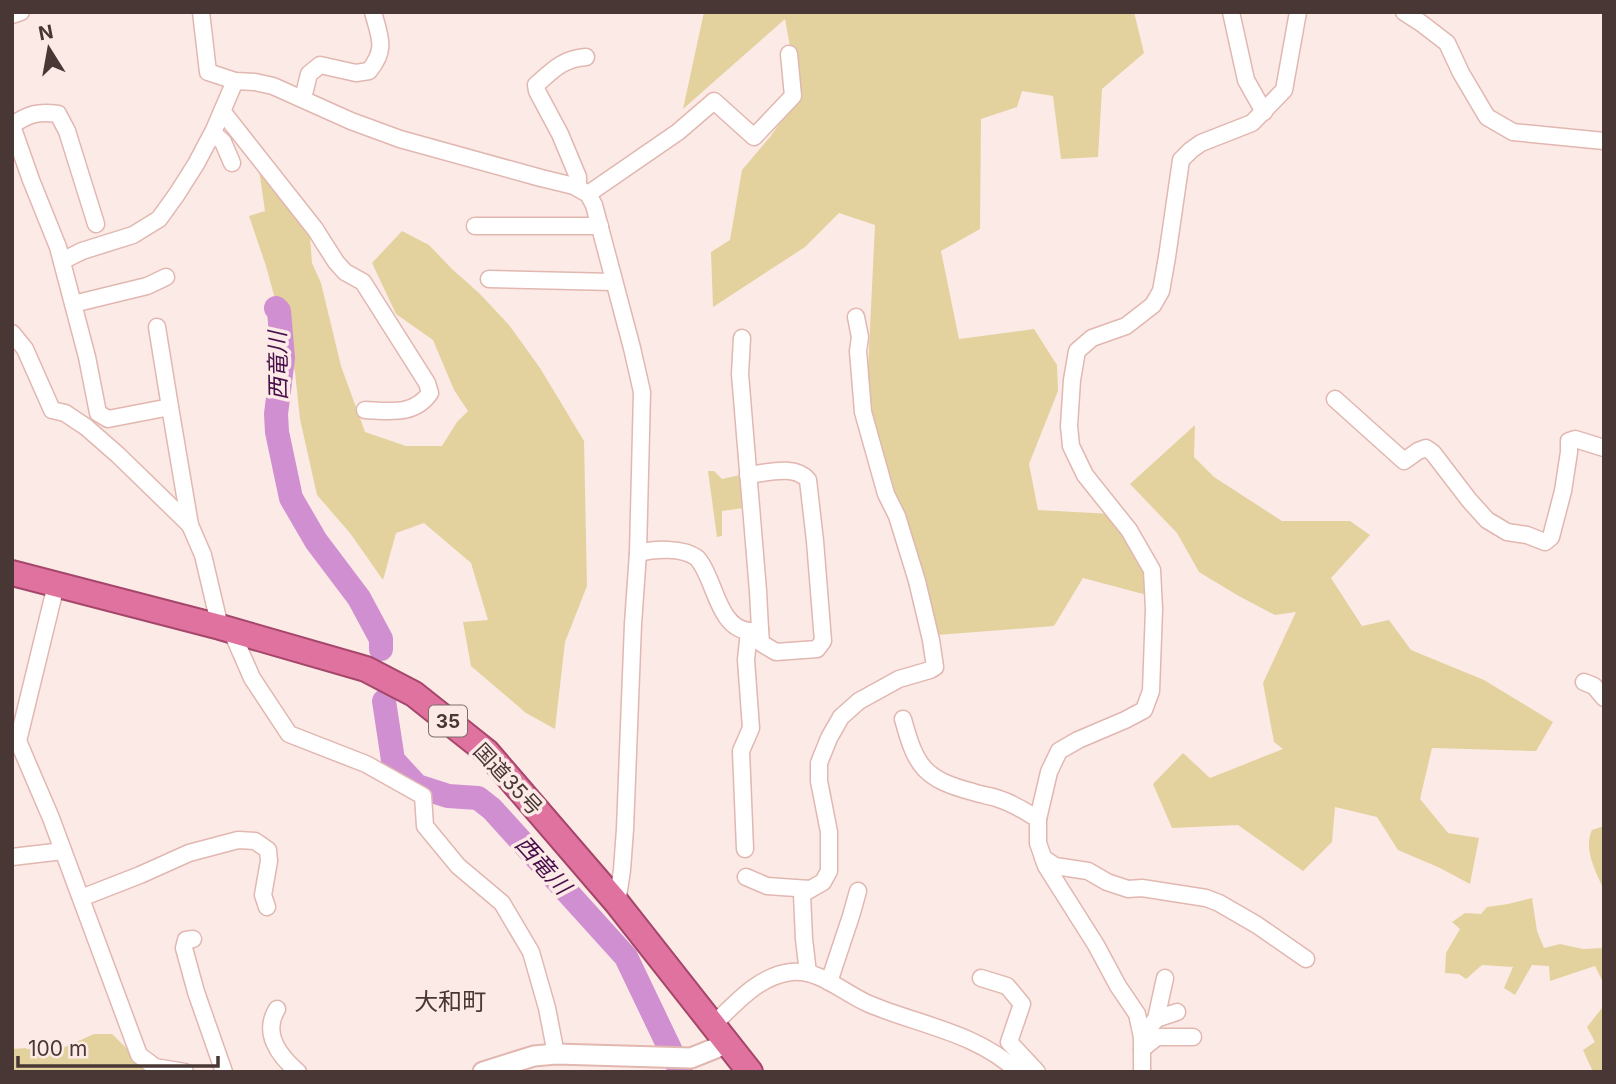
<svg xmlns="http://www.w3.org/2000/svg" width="1616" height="1084" font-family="Inter,'Noto Sans JP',sans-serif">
<rect width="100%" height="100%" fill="#fceae7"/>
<!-- green -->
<g fill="#e3d29d">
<polygon points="704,12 1134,12 1144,53 1102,89 1098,157 1061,159 1053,96 1022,91 1017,107 981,119 980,229 941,251 959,339 1034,329 1057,365 1058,391 1029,464 1038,510 1112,514 1154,579 1147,595 1083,578 1054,626 937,635 905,535 886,461 865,432 875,225 839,213 805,247 713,307 711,252 730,240 742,170 770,137 799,96 785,19 683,109"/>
<polygon points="259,170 296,215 310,238 312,263 321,283 341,366 365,432 406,446 442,446 457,422 468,411 454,390 433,340 396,314 372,263 402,231 429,245 452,269 479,293 509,325 540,368 584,441 587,586 565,642 555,729 526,713 471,666 463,622 488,620 471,563 424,523 396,533 383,580 350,533 317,495 300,419 295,372 266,266 249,216 265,211"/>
<polygon points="1195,425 1194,457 1214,477 1282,521 1350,521 1370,535 1331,578 1362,626 1389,620 1411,650 1484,680 1553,722 1536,751 1432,748 1420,799 1448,833 1479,838 1470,884 1440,868 1398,850 1377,817 1335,807 1332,842 1303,871 1238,825 1172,828 1153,784 1183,753 1210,778 1283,749 1274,742 1263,683 1296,612 1275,615 1237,595 1199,572 1177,533 1130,484"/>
<polygon points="708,471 714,471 722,479 740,475 744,508 722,511 722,536 717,537"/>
<path d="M 1604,826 L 1604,890 C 1596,872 1583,849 1592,830 Z"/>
<polygon points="1532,898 1537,931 1544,948 1560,944 1583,949 1604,948 1604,1072 1593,1072 1583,1050 1595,1042 1587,1027 1602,1008 1602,980 1595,966 1550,981 1549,966 1532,965 1515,995 1504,988 1513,967 1482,965 1466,979 1459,974 1445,973 1446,953 1460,929 1452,922 1465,913 1481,914 1487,907 1508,904"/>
<polygon points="94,1034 112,1034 151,1072 12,1072 12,1049 26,1048 49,1054"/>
</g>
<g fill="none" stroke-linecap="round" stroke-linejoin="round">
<!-- river -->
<g stroke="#d08fd0" stroke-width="24">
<polyline points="276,308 279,311 283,358 276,414 277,432 291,498 316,541 359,598 381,639 381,649"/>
<polyline points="384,701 393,760 417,786 448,796 478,798 492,809 626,957 681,1072"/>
</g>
<defs>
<g id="minor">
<polyline points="201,12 208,72 235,81 255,82 273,86 351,121 400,139 541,178 574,186 588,194 594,205 632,348 642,392 638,553 633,624 625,829 622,870 617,903"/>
<polyline points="1231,12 1246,80 1264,112"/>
<polyline points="1404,12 1421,23 1447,43 1461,73 1487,117 1513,132 1604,141"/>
<polyline points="12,15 21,12"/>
<path d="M 303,98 L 309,74 L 320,65 L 356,73 L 369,71 C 387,49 380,38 373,12"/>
<path d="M 222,111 L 315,229 L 336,262 L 345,272 L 363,282 L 427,383 L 430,393 C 414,416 389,411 365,410"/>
<path d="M 12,125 C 29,114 38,111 58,114 L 67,131 L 96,224"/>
<polyline points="12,126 31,180 58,247 87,357 98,413 108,419 170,407 190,525 203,555 220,627"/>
<polyline points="213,133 223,142 232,163"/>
<path d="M 578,188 L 578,177 L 560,134 L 537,91 L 536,85 C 553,70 562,59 586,57"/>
<polyline points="588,194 678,132 714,101 754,137 793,96 789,54"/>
<polyline points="475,226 600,226"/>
<polyline points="62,261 82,251 133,235 159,219 177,194 196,164 214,130 235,81"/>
<polyline points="489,279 613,282"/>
<polyline points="73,304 147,286 166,277"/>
<polyline points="157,327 170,407"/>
<polyline points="12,333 25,349 52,410 65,413 86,427 118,455 190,525"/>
<polyline points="1335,399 1404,461 1418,451 1426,448 1433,453 1469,500 1487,520 1507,532 1527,535 1545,542 1551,537 1563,491 1569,452 1569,441 1575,439 1604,448"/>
<path d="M 748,475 C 766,473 795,464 808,480 L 815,541 L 823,641 L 817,649 L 776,652 L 761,643 L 760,629"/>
<path d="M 638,553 C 654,549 683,547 697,558 C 702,563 705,570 708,577 C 717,596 724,629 749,631 C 753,631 756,630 760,629 L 758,591 L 740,374 L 742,338"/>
<polyline points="56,585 18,741 51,818 139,1055 155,1067 185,1072"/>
<polyline points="231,630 252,678 289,734 366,764 423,796 425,826 458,866 502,903 531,952 547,1008 556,1054"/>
<polyline points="1584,682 1594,686 1604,698"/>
<path d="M 903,719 C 916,767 924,779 973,792 C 982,795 991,796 999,799 C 1013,803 1026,812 1038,819"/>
<polyline points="745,849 741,751 751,728 746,660 749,631"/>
<polyline points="12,857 63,851"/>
<polyline points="1043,858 1055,866 1088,871 1107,882 1128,889 1142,888 1206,898 1219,903 1257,925 1306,959"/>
<polyline points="746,877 767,886 810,889"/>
<polyline points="81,898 140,875 189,853 238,840 255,841 268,850 269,861 263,895 267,907"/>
<polyline points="193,939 186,940 184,948 196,992 224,1072"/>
<polyline points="808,973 804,939 802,894 823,882 829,871 829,832 819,781 819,763 829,738 841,717 859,701 899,679 930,670 935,667 931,640 917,581 897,516 886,494 863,412 858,351 860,337 856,317"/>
<polyline points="981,978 1007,986 1022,1004 1009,1042 1037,1072"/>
<polyline points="829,982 851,916 858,891"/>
<path d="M 277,1009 C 262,1033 279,1056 298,1072"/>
<polyline points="1156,1019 1177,1012"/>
<path d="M 713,1025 C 735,1004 758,976 791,972 C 820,969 843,993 869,1004 C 919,1025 978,1033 1018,1072"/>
<polyline points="1142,1037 1156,1019 1165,978"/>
<polyline points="1142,1049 1157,1037 1193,1037"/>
<polyline points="1142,1072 1142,1037 1137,1014 1118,986 1096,945 1046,866 1038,843 1038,819 1049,772 1059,751 1078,740 1125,720 1144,710 1151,691 1154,609 1152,570 1129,530 1085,475 1071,446 1069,426 1072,380 1077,351 1092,338 1126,326 1153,305 1161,291 1167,257 1181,160 1191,150 1201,143 1252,123 1284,90 1298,12"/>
</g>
<polyline id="tertiary" points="483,1072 534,1056 556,1054 691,1058 726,1044"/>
<polyline id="trunk" points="12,573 220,627 366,669 414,694 487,752 617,903 750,1072"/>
</defs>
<!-- minor casing -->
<use href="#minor" stroke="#e1b7b0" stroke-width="19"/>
<!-- tertiary casing -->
<use href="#tertiary" stroke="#e1b7b0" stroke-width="23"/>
<!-- trunk casing -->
<use href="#trunk" stroke="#a5466a" stroke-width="28"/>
<!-- minor -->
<use href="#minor" stroke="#fff" stroke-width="16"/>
<!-- tertiary -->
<use href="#tertiary" stroke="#fff" stroke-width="19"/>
<!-- trunk -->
<use href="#trunk" stroke="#df729f" stroke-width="24"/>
</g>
<g text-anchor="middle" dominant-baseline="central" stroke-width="7" stroke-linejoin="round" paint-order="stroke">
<!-- shield labels -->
<rect fill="#fceae7" stroke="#7e6d6a" stroke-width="2" x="429" y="705.5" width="38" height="31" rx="5"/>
<g font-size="19" font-weight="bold" fill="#483734">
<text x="448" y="721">35</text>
</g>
<!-- street labels -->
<g font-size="21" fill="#483734" stroke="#fceae7">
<text transform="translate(508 779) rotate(47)">国道35号</text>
</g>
<!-- water labels -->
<g font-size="23" font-style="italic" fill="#480e4a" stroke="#fceae7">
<text transform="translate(278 366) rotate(-91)">西竜川</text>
<text transform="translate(543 865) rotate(48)">西竜川</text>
</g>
<!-- quarter labels -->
<g font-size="24" fill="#483734" stroke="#fceae7">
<text x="450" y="1001">大和町</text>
</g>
</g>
<!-- border -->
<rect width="1616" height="1084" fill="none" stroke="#483734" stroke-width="28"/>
<!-- north arrow -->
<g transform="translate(49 49) rotate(349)" stroke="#fceae7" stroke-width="5" paint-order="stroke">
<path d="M0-5L12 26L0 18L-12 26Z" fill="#483734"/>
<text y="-10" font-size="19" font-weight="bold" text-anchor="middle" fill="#483734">N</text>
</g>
<!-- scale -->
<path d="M18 1056v10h200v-10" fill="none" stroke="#483734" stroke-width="3.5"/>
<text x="28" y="1056" font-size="21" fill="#483734" stroke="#fceae7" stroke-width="5" paint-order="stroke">100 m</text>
</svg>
